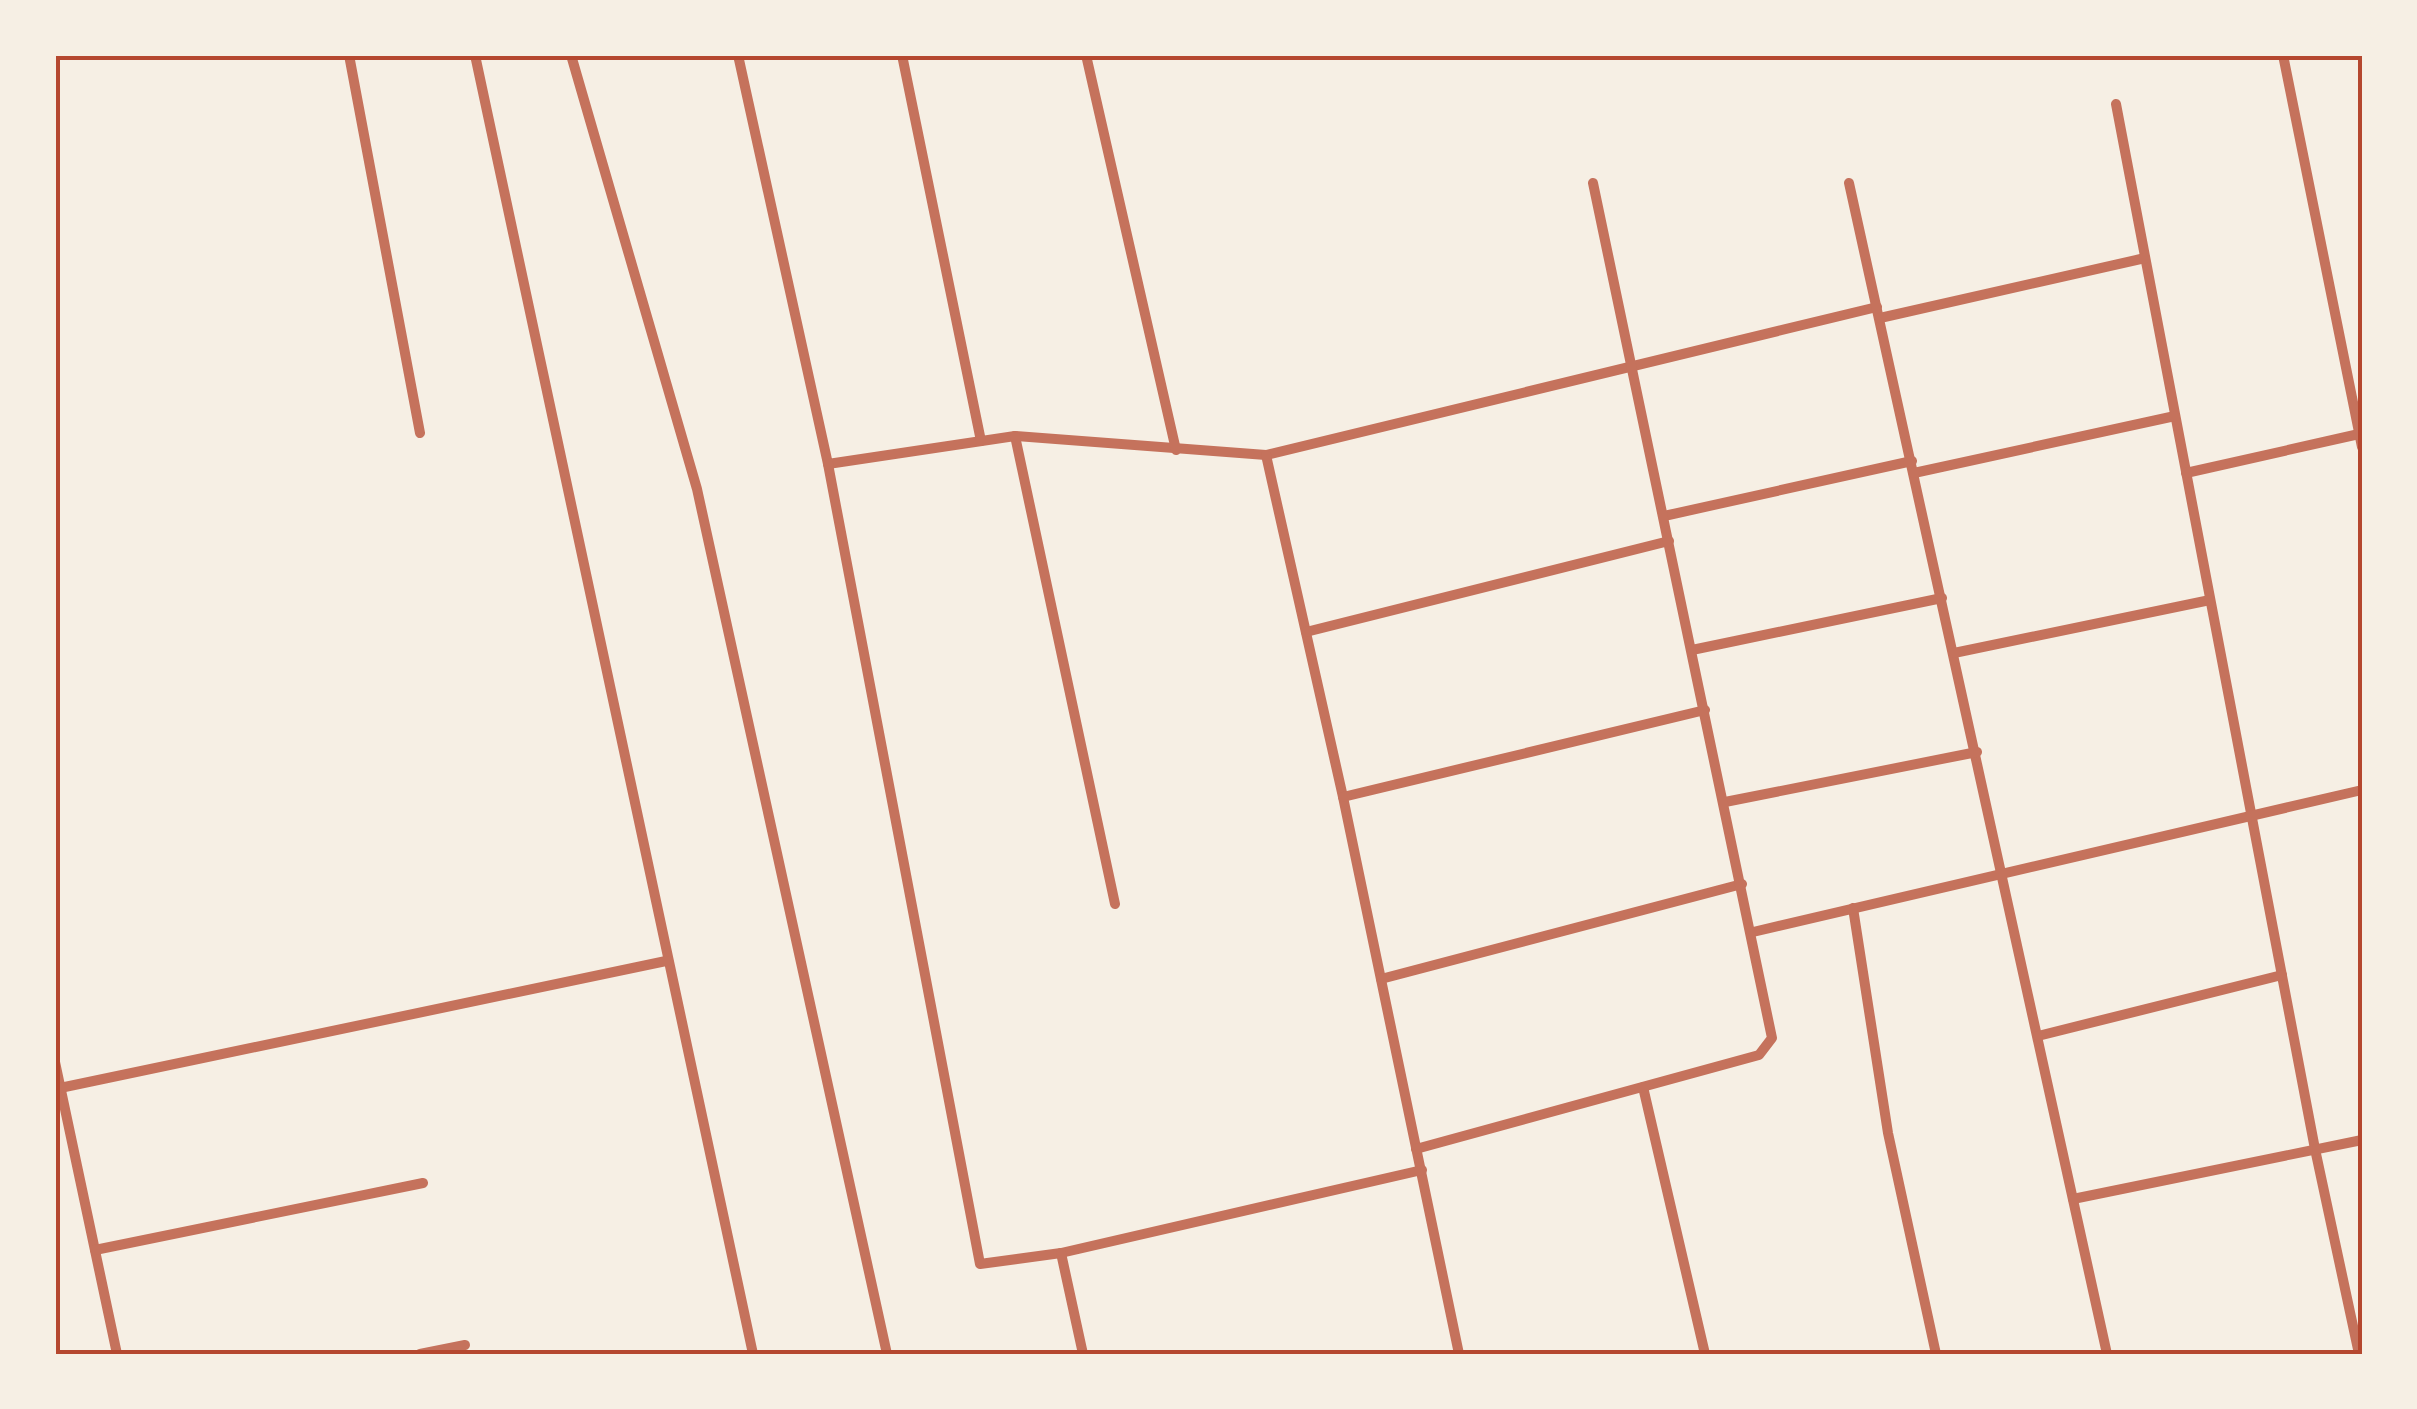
<svg xmlns="http://www.w3.org/2000/svg" width="2417" height="1409" font-family="'Open Sans',sans-serif">
<rect width="100%" height="100%" fill="#f6efe4"/>
<g fill="none" stroke-linecap="round" stroke-linejoin="round">
<!-- minor -->
<g stroke="#c5725c" stroke-width="10">
<polyline points="349,55 420,433"/>
<polyline points="475,55 753,1354"/>
<polyline points="571,55 697,489 887,1354"/>
<polyline points="738,55 828,464 1015,436 1266,455 1877,307"/>
<polyline points="902,55 981,441"/>
<polyline points="1086,55 1176,450"/>
<polyline points="2283,55 2362,447"/>
<polyline points="2116,104 2315,1149 2359,1354"/>
<polyline points="1849,183 2107,1354"/>
<polyline points="1880,318 2145,258"/>
<polyline points="1015,436 1115,904"/>
<polyline points="1266,455 1343,797 1459,1354"/>
<polyline points="828,464 980,1264 1061,1253 1422,1170"/>
<polyline points="1914,473 2175,416"/>
<polyline points="2186,473 2359,434"/>
<polyline points="1664,516 1912,461"/>
<polyline points="1306,632 1669,541"/>
<polyline points="1692,650 1942,598"/>
<polyline points="1954,653 2210,600"/>
<polyline points="1343,797 1705,710"/>
<polyline points="1725,802 1977,752"/>
<polyline points="1853,908 1888,1133 1936,1354"/>
<polyline points="1753,932 2362,790"/>
<polyline points="1381,979 1742,884"/>
<polyline points="2038,1036 2282,975"/>
<polyline points="55,1062 117,1354"/>
<polyline points="1643,1087 1705,1354"/>
<polyline points="60,1088 666,961"/>
<polyline points="1416,1149 1759,1055 1772,1038 1593,183"/>
<polyline points="2073,1199 2362,1140"/>
<polyline points="95,1250 423,1183"/>
<polyline points="1061,1253 1083,1354"/>
<polyline points="420,1354 465,1345"/>
</g>
</g>
<!-- border -->
<rect width="2417" height="1409" fill="none" stroke="#f6efe4" stroke-width="115"/>
<rect x="58" y="58" width="2302" height="1294" fill="none" stroke="#b5482f" stroke-width="4"/>
</svg>
